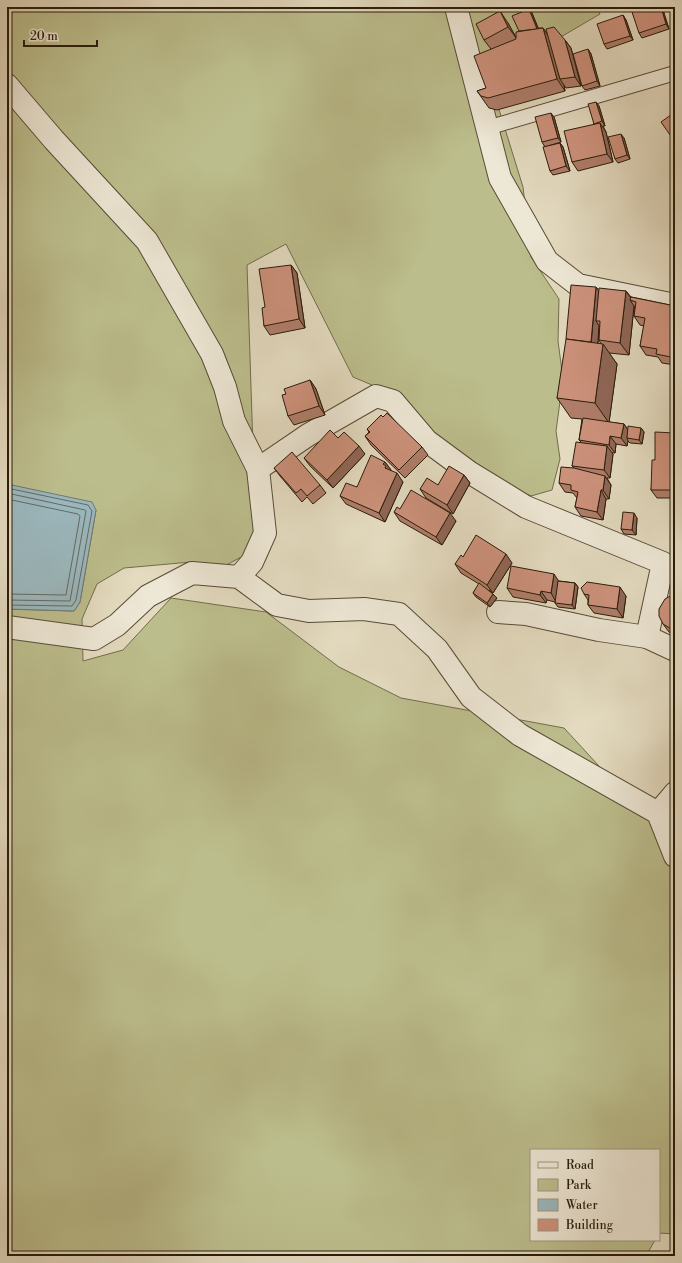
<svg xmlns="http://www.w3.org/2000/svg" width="682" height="1263" font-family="'Libre Bodoni',serif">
<rect width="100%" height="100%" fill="#e3dabf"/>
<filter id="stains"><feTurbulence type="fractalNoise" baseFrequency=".005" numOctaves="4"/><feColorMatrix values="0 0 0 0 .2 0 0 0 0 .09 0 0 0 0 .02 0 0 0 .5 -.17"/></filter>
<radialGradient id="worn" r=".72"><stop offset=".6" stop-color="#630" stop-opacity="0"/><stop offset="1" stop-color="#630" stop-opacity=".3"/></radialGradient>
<!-- green -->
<polygon fill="#bcbd8c" stroke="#736c4b" points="7,7 597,7 600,14 547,45 484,61 523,187 531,257 559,299 558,341 563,379 556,431 560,459 552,490 531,496 498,482 439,442 398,396 353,377 286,244 247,265 253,449 263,523 243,556 219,569 191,562 124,568 97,584 82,619 83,661 123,650 171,598 266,612 339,667 401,698 564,728 610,778 656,801 675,815 675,1234 659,1233 659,1150 531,1150 531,1240 655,1240 646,1256 7,1256 7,609 74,611 80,602 96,510 37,491 7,484"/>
<!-- water -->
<polygon fill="#9bb7bd" stroke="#6e7975" points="7,484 92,502 96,510 80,602 74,611 7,609"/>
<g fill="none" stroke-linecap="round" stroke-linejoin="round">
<!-- shore -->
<g stroke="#626a64" stroke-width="1">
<polyline points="7,488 88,505 92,511 76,600 72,606 7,605"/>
<polyline points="7,493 85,510 86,511 70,601 7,600"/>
<polyline points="7,499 78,514 80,516 66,595 7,594"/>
</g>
<defs>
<polyline id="lane" points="487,128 675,73"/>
<g id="street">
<polyline points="456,7 500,178 547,261 578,285 675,305"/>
<polyline points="7,85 54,140 147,241 212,354 225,387 234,421 258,469 265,533 252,562 239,577"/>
<polyline points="258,469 308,435 376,396 393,401 427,441 469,472 526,507 663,563 647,637"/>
<polyline points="498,612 526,614 599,630 647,637 675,650"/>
<polyline points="7,627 94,639 117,625 148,596 192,573 239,577 277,605 309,611 364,609 399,614 437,649 471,697 520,735 658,813 675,856"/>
<polyline points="658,813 675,793"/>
</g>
</defs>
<!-- lane casing -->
<use href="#lane" stroke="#584c37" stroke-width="16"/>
<!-- street casing -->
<use href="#street" stroke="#584c37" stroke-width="24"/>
<!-- lane -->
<use href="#lane" stroke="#ede7d5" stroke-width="14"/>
<!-- street -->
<use href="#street" stroke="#ede7d5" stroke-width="22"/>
</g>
<!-- wall -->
<g fill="#af7d6a" stroke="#2a1c0a" fill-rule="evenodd">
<polygon points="662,7 669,29 642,38 639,33"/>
<polygon points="532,13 538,28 543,28 548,35 565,40 571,48 581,86 566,88 564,85 565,91 497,110 489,108 477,91 486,88 491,49 484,40 508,23 516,38 519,31"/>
<polygon points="623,15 626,20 633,40 607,49 604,44"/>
<polygon points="588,49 591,54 600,86 585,90 582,86"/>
<polygon points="596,102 599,106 605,126 603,126 606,132 613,162 578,171 572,162 594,124"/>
<polygon points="554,117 561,142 545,147 542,142"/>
<polygon points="624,138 630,159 618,163 615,159"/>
<polygon points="560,143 563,147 570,171 553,175 550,171"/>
<polygon points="291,265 297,273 305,328 270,335 264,326 265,307"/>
<path d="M 596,287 L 599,291 L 626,291 L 631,297 L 675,306 L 675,365 L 662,363 L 658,357 L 646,355 L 640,346 L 644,326 L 640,325 L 634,316 L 635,308 L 634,306 L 629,355 L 609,353 L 617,364 L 609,422 L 624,424 L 628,430 L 641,428 L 644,432 L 642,444 L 630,443 L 628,441 L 627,446 L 616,444 L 615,453 L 612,453 L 613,454 L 610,478 L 607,478 L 611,485 L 609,499 L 606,499 L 603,520 L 581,516 L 575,507 L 577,498 L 573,493 L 565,492 L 559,483 L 574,468 L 572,466 L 581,442 L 579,440 L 582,419 L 571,418 L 557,398 ZM 599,326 L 599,340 L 601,344 L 598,343 Z"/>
<polygon points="310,380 316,389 325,415 294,425 288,416 286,394"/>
<polygon points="383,417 422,447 428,455 405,478 371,445 365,436 369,432 367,429"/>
<polygon points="675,433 675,498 657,498 651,490 655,460"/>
<polygon points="338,438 365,454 333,488 310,466 304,458"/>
<polygon points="385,462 391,470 403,482 385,522 346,504 340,496 357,487"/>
<polygon points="274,468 320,485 326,493 313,504 307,497 302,502 280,476"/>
<polygon points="464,475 470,483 453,514 426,498 420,489 438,485"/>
<polygon points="394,512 456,521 442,545 400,521"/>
<polygon points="637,518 636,535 624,534 621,529"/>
<polygon points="463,557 512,563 493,593 489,590 497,598 490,607 476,597 473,593 479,584 461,573 455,564"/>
<polygon points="559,581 575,583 578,587 575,609 558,607 555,603 555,602 547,600 546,603 513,597 507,588"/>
<polygon points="584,594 626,596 623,618 594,613 588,605 588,600"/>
<polygon points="675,595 675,636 669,632 663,624"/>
</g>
<!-- shaded-wall -->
<g fill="#8f6656" stroke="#2a1c0a">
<polygon points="661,7 662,7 669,29 666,24"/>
<polygon points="529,9 532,13 542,37 539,32"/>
<polygon points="500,11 508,23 517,39 508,27"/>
<polygon points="623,15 626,20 633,40 630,36"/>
<polygon points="543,28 551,40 560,79 564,85 565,91 557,79"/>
<polygon points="565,40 571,48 581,86 575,77"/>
<polygon points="588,49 591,54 600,86 597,81"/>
<polygon points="596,102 599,106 605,126 602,121"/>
<polygon points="551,113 554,117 561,142 558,138"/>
<polygon points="600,123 606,132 613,162 607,154"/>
<polygon points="621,134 624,138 630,159 627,155"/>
<polygon points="560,143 563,147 570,171 566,166"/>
<polygon points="291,265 297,273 305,328 299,319"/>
<polygon points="596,287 602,295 596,321 599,326 597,354 591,346"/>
<polygon points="626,291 633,301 630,300 634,306 629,355 620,343"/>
<polygon points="603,344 617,364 609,423 595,403"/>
<polygon points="672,353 675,358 675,363 671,357"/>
<polygon points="310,380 316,389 325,415 319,406"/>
<polygon points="624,424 630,433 627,438 628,441 627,446 621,438"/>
<polygon points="641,428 644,432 642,444 639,440"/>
<polygon points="610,436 616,444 615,453 609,445"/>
<polygon points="359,446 365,454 333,488 327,480"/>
<polygon points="607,446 613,454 610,478 604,470"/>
<polygon points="385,462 391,470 391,476 383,464"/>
<polygon points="397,473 403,482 385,522 379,513"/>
<polygon points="464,475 470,483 453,514 447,505"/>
<polygon points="605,476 611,485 609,499 603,490"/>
<polygon points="601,490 606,499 603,520 597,512"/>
<polygon points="450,513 456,521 442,545 436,537"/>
<polygon points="634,513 637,518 636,535 632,530"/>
<polygon points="506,554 512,563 493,593 487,585"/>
<polygon points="554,574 560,583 556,602 551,593"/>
<polygon points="575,583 578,587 575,609 572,605"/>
<polygon points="620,587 626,596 623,618 617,609"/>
<polygon points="541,591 547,600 546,603 540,595"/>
<polygon points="493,594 497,598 490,607 487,603"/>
</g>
<!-- building -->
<g fill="#cc917b" stroke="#2a1c0a">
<polygon points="646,7 661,7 666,24 639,33 632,12"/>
<polygon points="529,9 537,29 519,31 512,16"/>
<polygon points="500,11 508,27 484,40 476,24"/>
<polygon points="623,15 630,36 604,44 597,24"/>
<polygon points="554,27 565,40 575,77 560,79 546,29"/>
<polygon points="543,28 557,79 488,98 481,96 477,91 486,88 474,56 516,39 516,32"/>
<polygon points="588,49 597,81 582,86 573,54"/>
<polygon points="596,102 602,121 594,124 588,104"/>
<polygon points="675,112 675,142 661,122"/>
<polygon points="551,113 558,138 542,142 535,117"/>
<polygon points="600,123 607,154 572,162 564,131"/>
<polygon points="621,134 627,155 615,159 608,137"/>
<polygon points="560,143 566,166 550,171 543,147"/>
<polygon points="291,265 299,319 264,326 262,308 265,307 259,269"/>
<polygon points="571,285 596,287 591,342 566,339"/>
<polygon points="599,288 626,291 620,343 599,340 600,321 596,321"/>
<polygon points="631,297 675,306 675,354 672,353 671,357 656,354 657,349 640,346 645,318 634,316 636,302 630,300"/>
<polygon points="566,339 603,344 595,403 557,398"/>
<polygon points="310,380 319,406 288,416 282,395 286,394 284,389"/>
<polygon points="387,413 422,447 399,470 365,436 370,432 367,429 381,415 383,417"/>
<polygon points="583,418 624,424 621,438 610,436 609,445 579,440"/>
<polygon points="628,426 641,428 639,440 627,438"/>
<polygon points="330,430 338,438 344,432 359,446 327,480 304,458"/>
<polygon points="655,432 675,433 675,490 651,490 652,460 655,460"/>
<polygon points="576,442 607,446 604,470 572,466"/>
<polygon points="292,452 320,485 307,496 301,489 296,493 274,468"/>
<polygon points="371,455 385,462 383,464 386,466 385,468 397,473 379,513 340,496 346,483 357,487"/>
<polygon points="449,466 464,475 447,505 420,489 427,478 438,485"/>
<polygon points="561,467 574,468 605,476 603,490 601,490 597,512 575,507 578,492 571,490 571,485 559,483"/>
<polygon points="411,490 450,513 436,537 394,512 397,507 400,509"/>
<polygon points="623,512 634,513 632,530 621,529"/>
<polygon points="476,535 506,554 487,585 455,564 461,555 463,557"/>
<polygon points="511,566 554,574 551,593 541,591 540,595 507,588"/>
<polygon points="558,581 575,583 572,605 555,603"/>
<polygon points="587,582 620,587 617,609 588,605 589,595 584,594 581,588"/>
<polygon points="479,583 493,594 487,603 473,593"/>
<polygon points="672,595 675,595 675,629 673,630 663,624 659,616 659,609 665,599"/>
</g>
<!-- margin -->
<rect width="682" height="1263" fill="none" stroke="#e3dabf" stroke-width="24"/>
<rect x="8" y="8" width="666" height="1247" fill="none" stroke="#2a1c0a" stroke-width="2"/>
<rect x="12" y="12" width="658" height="1239" fill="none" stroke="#2a1c0a"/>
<!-- legend -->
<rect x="530" y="1149" width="130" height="92" fill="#ede7d5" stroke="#9f9684"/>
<rect x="538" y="1162" width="20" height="6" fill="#ede7d5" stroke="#9f9684"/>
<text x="566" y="1169" font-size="12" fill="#2a1c0a">Road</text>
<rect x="538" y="1179" width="20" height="12" fill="#bcbd8c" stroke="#9f9684"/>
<text x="566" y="1189" font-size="12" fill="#2a1c0a">Park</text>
<rect x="538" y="1199" width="20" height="12" fill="#9bb7bd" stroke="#9f9684"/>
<text x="566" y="1209" font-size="12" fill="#2a1c0a">Water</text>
<rect x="538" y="1219" width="20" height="12" fill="#cc917b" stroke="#9f9684"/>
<text x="566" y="1229" font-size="12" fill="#2a1c0a">Building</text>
<!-- scale -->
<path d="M24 40v6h73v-6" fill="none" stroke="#2a1c0a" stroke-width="2"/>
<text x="30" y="40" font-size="12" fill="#2a1c0a" stroke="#ede7d5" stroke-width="3" paint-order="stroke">20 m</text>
<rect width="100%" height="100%" filter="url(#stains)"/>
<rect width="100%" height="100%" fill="url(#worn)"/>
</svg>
